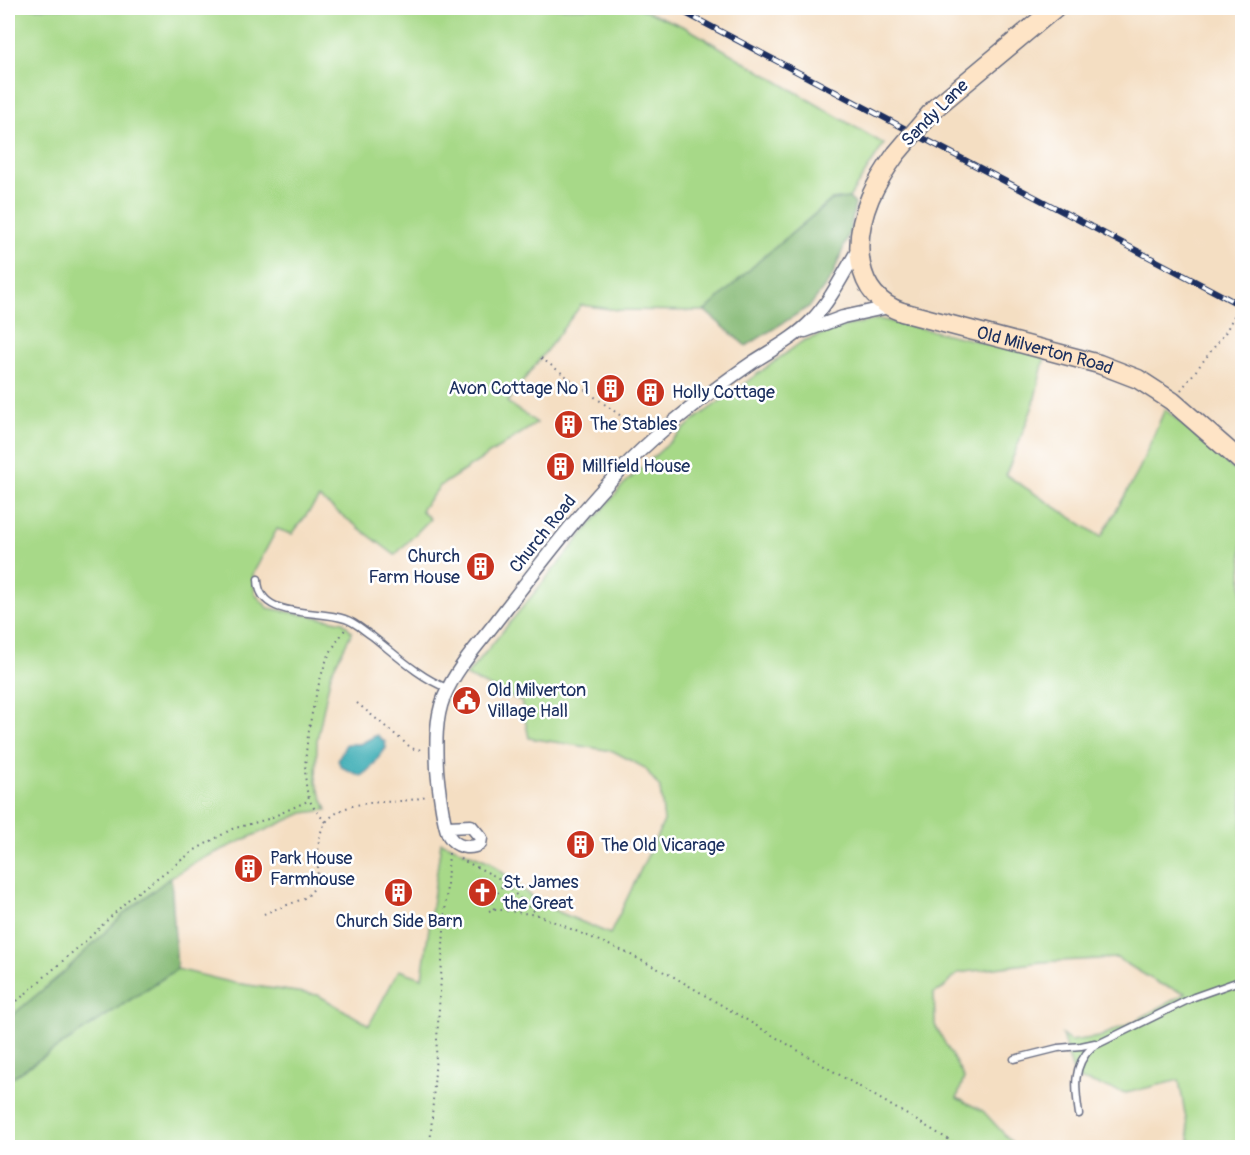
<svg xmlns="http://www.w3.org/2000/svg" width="1250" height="1155" font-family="Pangolin,sans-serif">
<rect width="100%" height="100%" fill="#fff"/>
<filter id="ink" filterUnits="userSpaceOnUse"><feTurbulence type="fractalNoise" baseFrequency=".0167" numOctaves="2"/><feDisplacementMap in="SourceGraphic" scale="12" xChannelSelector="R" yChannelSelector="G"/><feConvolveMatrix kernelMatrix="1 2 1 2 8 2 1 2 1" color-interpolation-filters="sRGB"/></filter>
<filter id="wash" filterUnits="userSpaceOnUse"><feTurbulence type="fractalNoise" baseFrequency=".008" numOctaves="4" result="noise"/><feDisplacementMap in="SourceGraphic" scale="24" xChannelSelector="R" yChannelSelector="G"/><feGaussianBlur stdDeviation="1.35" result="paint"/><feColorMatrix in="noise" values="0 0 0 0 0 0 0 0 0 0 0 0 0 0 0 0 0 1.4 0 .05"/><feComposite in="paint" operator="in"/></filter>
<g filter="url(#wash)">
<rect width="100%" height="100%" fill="#f4dec2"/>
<!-- green -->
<g fill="#a7d988" stroke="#618473" stroke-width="1.5">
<polygon points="8,8 639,8 687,28 884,144 849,198 831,200 759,261 705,311 618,310 581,305 507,402 537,423 440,486 421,510 430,519 395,555 319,498 292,534 277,529 253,574 255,594 268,608 343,622 352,632 331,673 317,740 316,782 327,810 303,813 197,861 171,877 126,912 64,972 8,1019"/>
<polygon points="879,319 1045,356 1033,406 1006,475 1101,537 1137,474 1165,409 1242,477 1242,1147 1191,1147 1179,1080 1126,1093 1075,1078 1062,1035 1070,1041 1099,1037 1137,1020 1186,993 1160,984 1117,958 1041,962 958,973 941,990 934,993 935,1025 964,1078 957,1098 983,1111 1016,1147 8,1148 8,1080 177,969 234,983 318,995 369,1025 399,970 422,978 441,842 490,862 540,904 610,934 664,821 660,788 645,768 613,751 529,738 521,701 466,676 623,485 694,420 803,341 842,327"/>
</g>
<!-- forest -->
<g fill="#85b974" stroke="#507469" stroke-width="1.5">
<polygon points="849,198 855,204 850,231 832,277 810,306 746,346 705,311 759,261 832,200"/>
<polygon points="171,877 177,969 8,1080 8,1019 64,972 126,912"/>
</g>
<!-- water -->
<polygon fill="#3cadb5" stroke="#2c6e8a" stroke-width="1.5" points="377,735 385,742 386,748 371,768 361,776 341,767 338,760 346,744 360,744"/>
</g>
<g filter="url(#ink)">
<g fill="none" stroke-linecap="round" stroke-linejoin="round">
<defs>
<g id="lane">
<path d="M 258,579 C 258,620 317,609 345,619 C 355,622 363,630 372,636 C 395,654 420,678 447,688"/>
<polyline points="1014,1059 1058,1048 1081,1046 1095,1043"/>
<path d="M 1079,1114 C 1075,1088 1072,1066 1092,1047 L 1194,997 L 1242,980"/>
</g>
<g id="street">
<polyline points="805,331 843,317 889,307"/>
<path d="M 447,827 L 471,826 L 481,838 L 480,844 C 469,850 456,847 449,836 C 443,825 438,782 437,769 C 436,745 435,719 444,697 C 456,668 480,643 498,619 C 551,550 605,477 673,422 C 699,401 725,381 753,362 C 773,349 795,338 812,320 C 832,299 844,272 859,248"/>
</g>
<g id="secondary">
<polyline points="935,108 1055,8"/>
<path id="s1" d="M 896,154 C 886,168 877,182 870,198 C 853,239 852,295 902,312 L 1099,364 L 1138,379 L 1172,401 L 1242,462"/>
</g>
</defs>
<!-- lane casing -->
<use href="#lane" stroke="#676c81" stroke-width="9"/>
<!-- street casing -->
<use href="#street" stroke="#676c81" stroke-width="15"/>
<!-- secondary casing -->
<use href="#secondary" stroke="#676c81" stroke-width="21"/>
<!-- path -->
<g stroke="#676c81" stroke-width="2" stroke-dasharray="1.5 4.5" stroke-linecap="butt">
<polyline points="541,358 643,432"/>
<polyline points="1181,390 1225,333"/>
<polyline points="357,703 409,746 414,749 424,750"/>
<path d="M 326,822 C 318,814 311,806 308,795 C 299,763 314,696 325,664 C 330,651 338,640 346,628"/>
<polyline points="460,859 497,877 538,915 623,951 674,977 963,1148"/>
<polyline points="494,909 492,902 504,883"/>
<polyline points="489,911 494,909 538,915"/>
<path d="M 264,914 C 274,909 298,902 306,897 C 330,880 306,838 331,817 C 358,794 398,808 428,795"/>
<polyline points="8,1009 90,937 130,898 195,850 232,829 268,819 310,800"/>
<polyline points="430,1148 449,853"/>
</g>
<!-- lane -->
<use href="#lane" stroke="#fff" stroke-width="6"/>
<!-- street -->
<use href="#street" stroke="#fff" stroke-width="12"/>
<!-- secondary -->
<use href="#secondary" stroke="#fee4c6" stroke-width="18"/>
<defs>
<polyline id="rail" points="676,8 1242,306"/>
</defs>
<!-- rail casing -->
<use href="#rail" stroke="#1b2f5e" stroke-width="6"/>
<!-- rail -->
<use href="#rail" stroke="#fff" stroke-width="4" stroke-dasharray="11" stroke-linecap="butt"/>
<defs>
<polyline id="secondary-bridge" points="896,154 935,108"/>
</defs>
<!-- secondary-bridge casing -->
<use href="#secondary-bridge" stroke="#676c81" stroke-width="21" stroke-linecap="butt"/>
<!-- path-bridge -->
<polyline stroke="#676c81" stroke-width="2" stroke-dasharray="1.5 4.5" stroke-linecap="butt" points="1225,333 1242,301"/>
<!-- secondary-bridge -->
<use href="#secondary-bridge" stroke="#fee4c6" stroke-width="18"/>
</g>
</g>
<!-- icons -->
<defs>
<symbol id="building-disc" viewBox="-11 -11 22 22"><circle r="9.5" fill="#c8321e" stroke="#fff"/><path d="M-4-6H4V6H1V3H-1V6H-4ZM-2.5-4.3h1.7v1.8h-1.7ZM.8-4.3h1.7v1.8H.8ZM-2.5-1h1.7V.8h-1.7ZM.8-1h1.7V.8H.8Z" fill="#fff"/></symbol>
<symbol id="civic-disc" viewBox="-11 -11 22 22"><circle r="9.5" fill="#c8321e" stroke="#fff"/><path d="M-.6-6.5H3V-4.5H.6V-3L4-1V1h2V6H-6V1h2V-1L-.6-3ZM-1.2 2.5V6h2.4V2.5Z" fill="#fff"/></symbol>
<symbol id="church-disc" viewBox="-11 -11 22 22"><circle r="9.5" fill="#c8321e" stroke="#fff"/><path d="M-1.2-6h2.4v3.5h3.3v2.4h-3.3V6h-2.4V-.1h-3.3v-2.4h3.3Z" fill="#fff"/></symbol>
</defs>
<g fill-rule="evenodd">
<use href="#building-disc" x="594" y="372" width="33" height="33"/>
<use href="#building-disc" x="634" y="376" width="33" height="33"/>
<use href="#building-disc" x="552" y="408" width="33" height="33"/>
<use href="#building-disc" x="544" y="450" width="33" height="33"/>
<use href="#building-disc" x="464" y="550" width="33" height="33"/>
<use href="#civic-disc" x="450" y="684" width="33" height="33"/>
<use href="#building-disc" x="564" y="828" width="33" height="33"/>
<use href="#building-disc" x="232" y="852" width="33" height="33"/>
<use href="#building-disc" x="382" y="876" width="33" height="33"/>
<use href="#church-disc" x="466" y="876" width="33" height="33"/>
</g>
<g text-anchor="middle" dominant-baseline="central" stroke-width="5" stroke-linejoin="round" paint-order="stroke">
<!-- street labels -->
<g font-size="18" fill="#1b2f5e" stroke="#fff">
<text transform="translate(935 113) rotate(-45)">Sandy Lane</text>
<text stroke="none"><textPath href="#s1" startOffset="333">Old Milverton Road</textPath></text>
<text transform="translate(543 534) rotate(-51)">Church Road</text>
</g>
<!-- poi labels -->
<g font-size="18" fill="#1b2f5e" stroke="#fff" text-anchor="start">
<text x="589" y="388" text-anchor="end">Avon Cottage No 1</text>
<text x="672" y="392">Holly Cottage</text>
<text x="590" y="424">The Stables</text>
<text x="582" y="466">Millfield House</text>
<text x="460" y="556" text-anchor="end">Church<tspan x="460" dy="21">Farm House</tspan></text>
<text x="487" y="690">Old Milverton<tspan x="487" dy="21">Village Hall</tspan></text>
<text x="601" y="845">The Old Vicarage</text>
<text x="270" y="858">Park House<tspan x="270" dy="21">Farmhouse</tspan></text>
<text x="503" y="882">St. James<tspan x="503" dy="21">the Great</tspan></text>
<text x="399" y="921" text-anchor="middle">Church Side Barn</text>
</g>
</g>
<!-- margin -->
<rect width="1250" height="1155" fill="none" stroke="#fff" stroke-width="30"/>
</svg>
